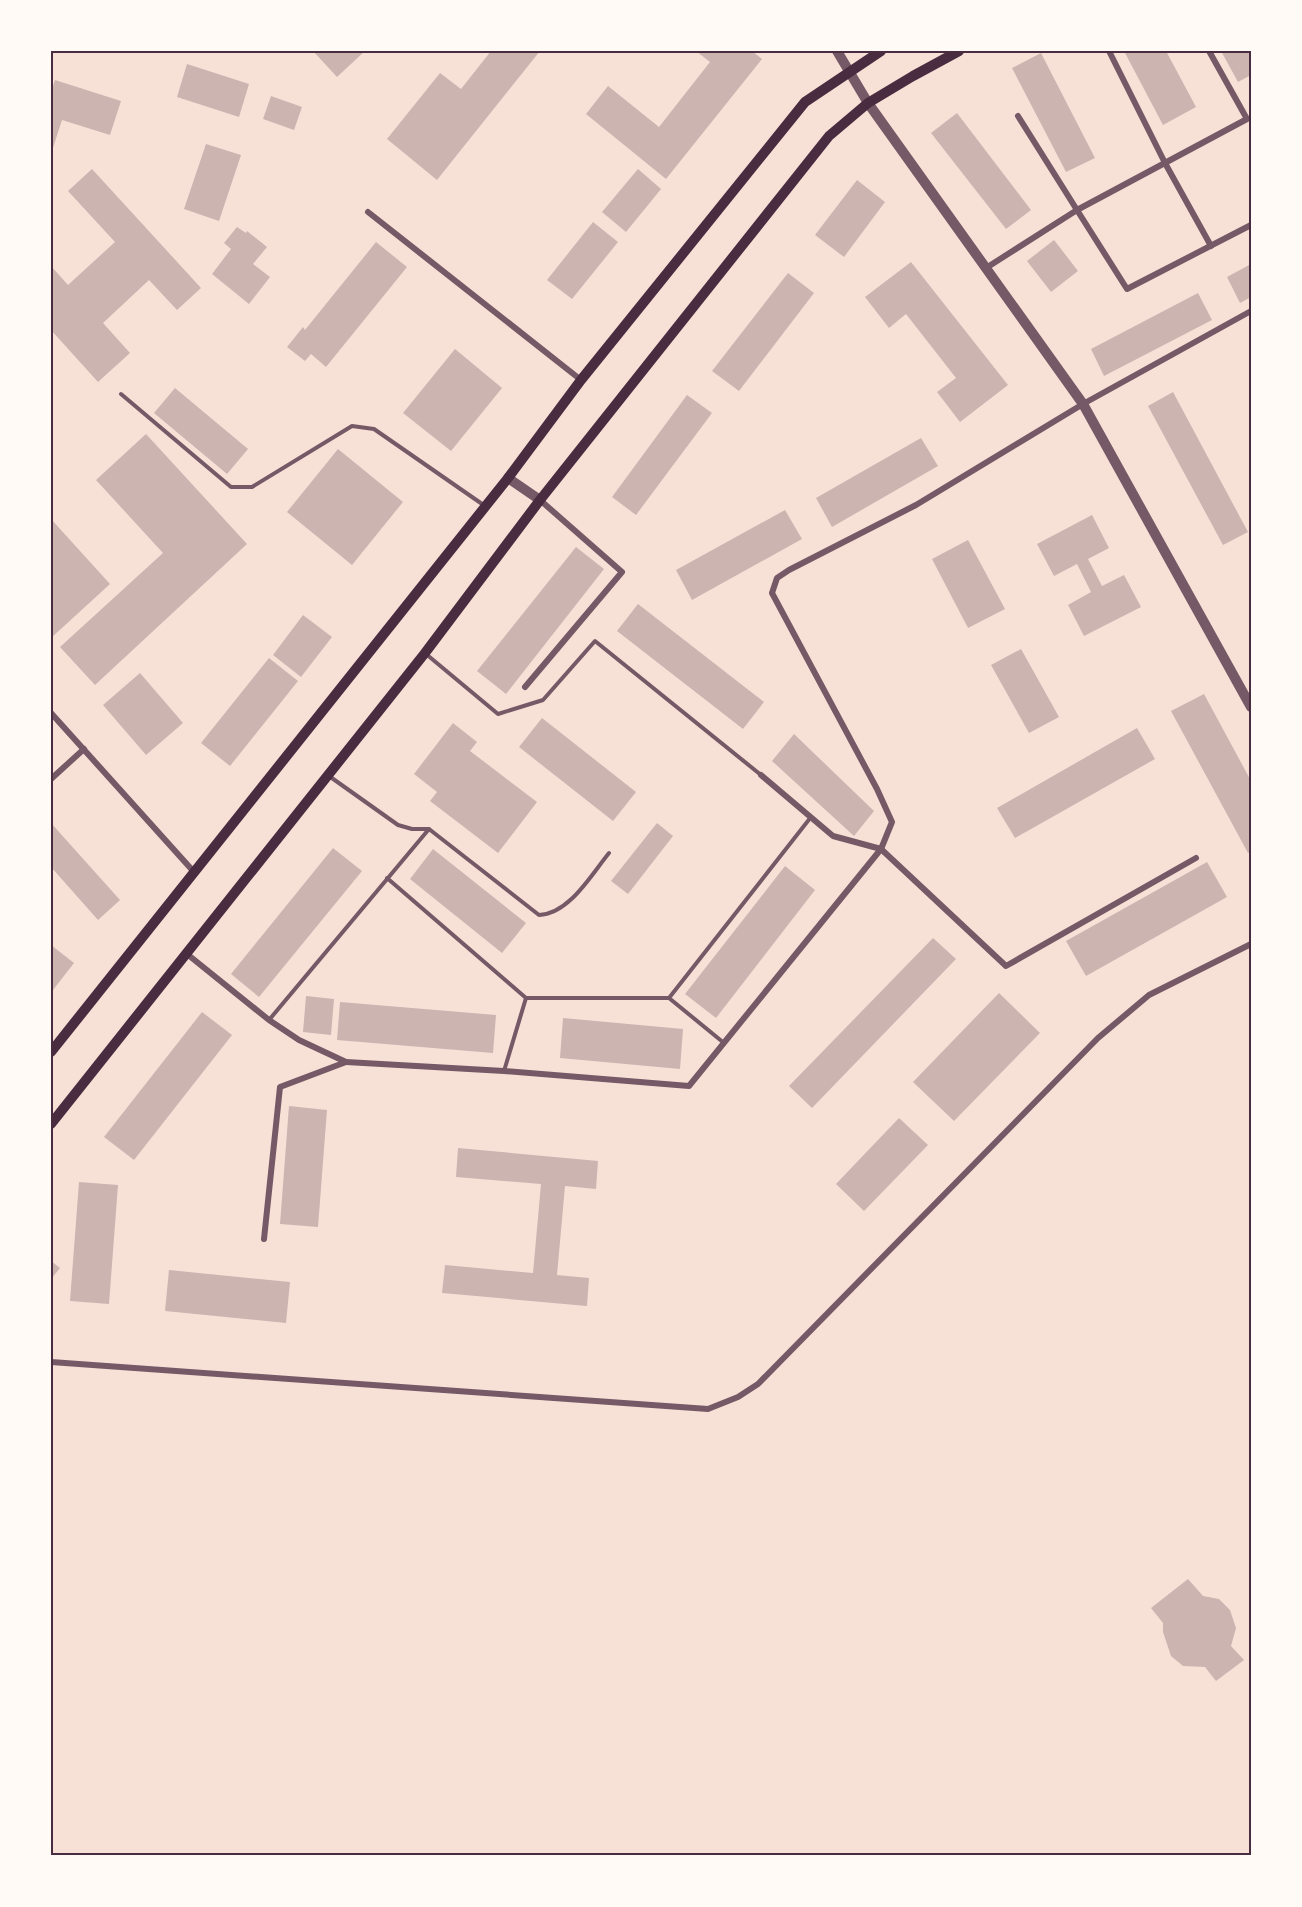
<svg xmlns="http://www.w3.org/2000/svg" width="1302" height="1907" font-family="Lato,sans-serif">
<rect width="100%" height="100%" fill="#f7e1d7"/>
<!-- building -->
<g fill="#ccb4b1">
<polygon points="313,51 365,51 337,77"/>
<polygon points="491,51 540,51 437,180 387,139 440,73 461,89"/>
<polygon points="696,51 752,51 762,59 666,179 586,114 608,86 659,127 710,62"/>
<polygon points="1124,51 1166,51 1196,107 1163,125"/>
<polygon points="1221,51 1251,51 1251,75 1238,82"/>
<polygon points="1041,53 1095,158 1066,172 1012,68"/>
<polygon points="187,64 249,84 239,117 177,97"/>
<polygon points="55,80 121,101 110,135 62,120 51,154 51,92"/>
<polygon points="271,96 302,107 294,130 263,119"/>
<polygon points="957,113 1031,210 1006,229 931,133"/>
<polygon points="206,144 241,155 219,221 184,209"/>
<polygon points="92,169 201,288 177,310 149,280 103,323 130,353 98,382 51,330 51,266 68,285 115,242 68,191"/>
<polygon points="638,169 661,189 626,232 602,212"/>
<polygon points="857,180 885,202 844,257 815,235"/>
<polygon points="593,222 618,242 572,299 547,280"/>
<polygon points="237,227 246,233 247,231 267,247 253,264 270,277 249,304 212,274 231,249 224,243"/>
<polygon points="1054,240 1078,271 1051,292 1027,261"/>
<polygon points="376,242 407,267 326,367 311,354 305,361 287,347 303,327 305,330"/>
<polygon points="911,262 1008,385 960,422 937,392 956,378 906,314 889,328 865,297"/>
<polygon points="1251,264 1251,297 1240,303 1227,277"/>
<polygon points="788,273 814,293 739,391 712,371"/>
<polygon points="1198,293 1212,320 1104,376 1091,349"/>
<polygon points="455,349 502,388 451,451 403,413"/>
<polygon points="175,388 248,449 227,474 154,413"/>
<polygon points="1173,392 1248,532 1223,545 1148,406"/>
<polygon points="687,395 712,413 636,515 612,497"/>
<polygon points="146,434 247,544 95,685 60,647 163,553 96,480"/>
<polygon points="921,438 938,466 832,527 816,498"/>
<polygon points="338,449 403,502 352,565 287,512"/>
<polygon points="785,510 802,539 692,600 676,570"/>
<polygon points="1092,515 1109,548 1088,559 1102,586 1124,575 1141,607 1084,636 1068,605 1091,592 1077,564 1054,576 1037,544"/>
<polygon points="51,519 110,584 51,638"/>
<polygon points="968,540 1005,609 968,628 932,559"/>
<polygon points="576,547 604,569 506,694 477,671"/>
<polygon points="638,604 764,702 743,729 617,631"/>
<polygon points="303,615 332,637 301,677 273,655"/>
<polygon points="1021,649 1059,717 1029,733 991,665"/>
<polygon points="269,658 298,681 230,766 201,743"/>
<polygon points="140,673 183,723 146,755 103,705"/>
<polygon points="1204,694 1251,781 1251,851 1248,853 1171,711"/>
<polygon points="542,718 636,792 613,821 519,747"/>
<polygon points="453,723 477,742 470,751 537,802 498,853 430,801 437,792 414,774"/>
<polygon points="1137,728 1155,759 1015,838 997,808"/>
<polygon points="794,734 874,811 854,836 772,761"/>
<polygon points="51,823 120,900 98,920 51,867"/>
<polygon points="657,823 673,836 628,894 611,881"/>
<polygon points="333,848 362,871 259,997 231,974"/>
<polygon points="433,849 526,923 502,953 410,879"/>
<polygon points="1207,862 1227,897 1086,976 1066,941"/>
<polygon points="785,866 815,890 716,1018 685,994"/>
<polygon points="933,938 956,959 812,1108 789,1086"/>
<polygon points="51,945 74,963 53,990 51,989"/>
<polygon points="999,993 1040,1033 954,1121 913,1082"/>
<polygon points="306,996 334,999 331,1035 303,1032"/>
<polygon points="340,1002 496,1015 493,1053 337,1040"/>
<polygon points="202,1012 232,1035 134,1160 104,1137"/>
<polygon points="563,1018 683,1029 680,1069 560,1058"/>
<polygon points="289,1106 327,1110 318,1227 280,1224"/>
<polygon points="899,1118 928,1145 864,1211 836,1184"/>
<polygon points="458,1148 598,1161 596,1189 565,1186 557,1275 589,1278 587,1306 442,1293 445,1265 533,1273 541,1184 456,1177"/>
<polygon points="79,1182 118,1185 109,1304 70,1301"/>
<polygon points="51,1261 60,1268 51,1279"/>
<polygon points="169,1270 290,1282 286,1323 165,1311"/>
<polygon points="1188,1579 1203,1596 1219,1599 1230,1610 1236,1628 1231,1646 1244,1660 1216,1681 1205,1667 1183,1666 1171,1656 1163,1632 1163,1623 1151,1608"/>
</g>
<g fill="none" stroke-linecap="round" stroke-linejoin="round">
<!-- service -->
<g stroke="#755966" stroke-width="4">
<polyline points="121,394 231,487 252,487 352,426 374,429 485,506"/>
<polyline points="426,654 498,714 543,700 595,641 761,775"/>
<path d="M 329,776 L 398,825 L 412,829 L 429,829 L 539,915 C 569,914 591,875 609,853"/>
<polyline points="387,878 526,998 669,998 811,817"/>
<polyline points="669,998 724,1043"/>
<polyline points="269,1020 429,829"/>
<polyline points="504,1071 526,998"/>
</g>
<!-- minor -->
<g stroke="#755966" stroke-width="6">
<polyline points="1109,51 1165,163 1211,246"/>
<polyline points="1018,116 1077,210 1247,119 1209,51"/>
<polyline points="368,212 581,380"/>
<polyline points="986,268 1077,210 1127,289 1251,225"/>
<polyline points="525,687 622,572 540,500"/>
<polyline points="51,713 194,872"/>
<polyline points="761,775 833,836 881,849 1006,966 1196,858"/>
<polyline points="51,779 84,749"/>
<polyline points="187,954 269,1020 299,1040 346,1062 280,1087 264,1239"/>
<polyline points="346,1062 504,1071 689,1086 881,849 892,822 877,789 772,593 777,578 789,570 916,505 1083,404 1251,311"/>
<polyline points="51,1362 708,1409 738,1397 758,1384 1098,1038 1149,995 1251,944"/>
</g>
<!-- tertiary -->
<g stroke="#755966" stroke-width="10">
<polyline points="837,51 868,103 1083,404 1251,707"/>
<polyline points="508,478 540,500"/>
</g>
<!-- secondary -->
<g stroke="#4a2c40" stroke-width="10">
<polyline points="51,1052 508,478 581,380 805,102 881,51"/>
<polyline points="51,1124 425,653 540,500 829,136 868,103 913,76 959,51"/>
</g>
</g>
<!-- border -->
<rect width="1302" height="1907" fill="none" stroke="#fffaf5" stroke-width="105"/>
<rect x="52" y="52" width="1198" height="1802" fill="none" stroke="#4a2c40" stroke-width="2"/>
</svg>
